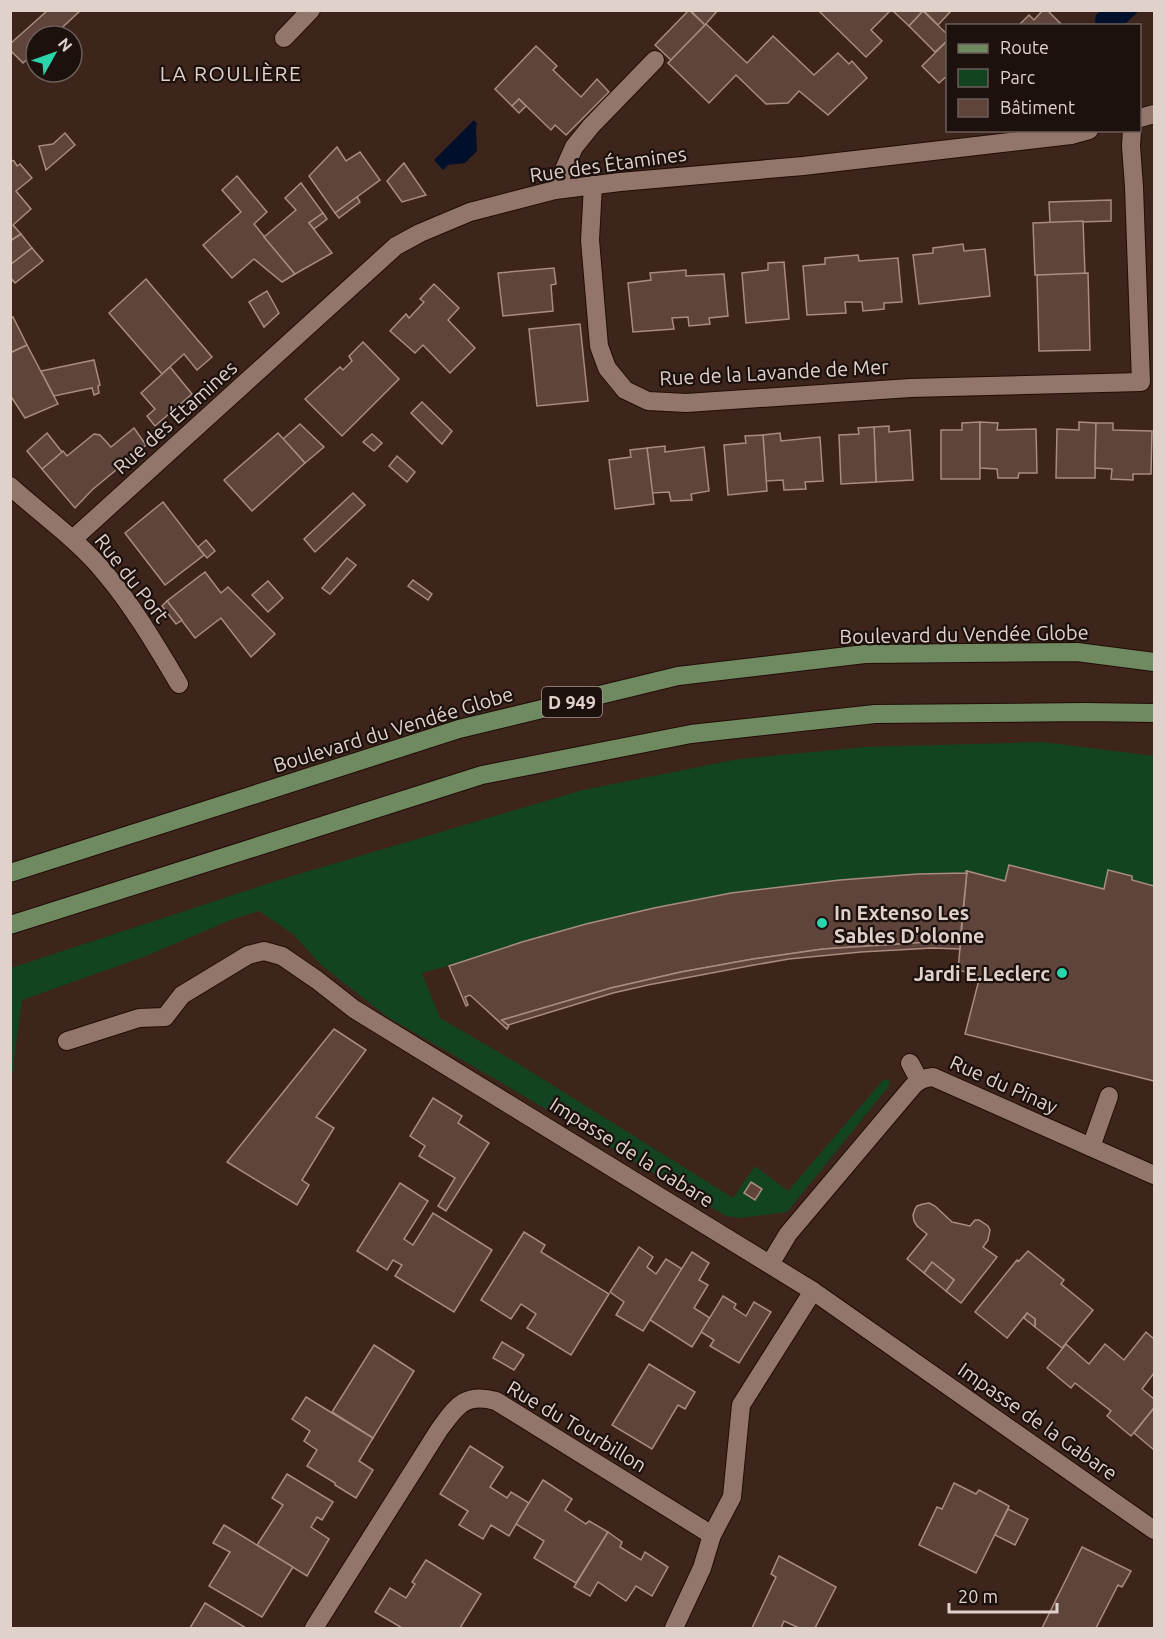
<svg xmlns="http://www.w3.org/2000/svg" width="1165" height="1639" font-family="Ubuntu,sans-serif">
<rect width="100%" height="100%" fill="#3d251c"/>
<!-- green -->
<path fill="#134422" d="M 1042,742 L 1154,756 L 1154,886 L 1132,880 L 1132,876 L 1109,870 L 1104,889 L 1009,865 L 1005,881 L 967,871 L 966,873 C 849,876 732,889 618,916 C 552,932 488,956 422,973 L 440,1018 L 517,1063 L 733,1198 L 755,1166 L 788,1191 L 883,1080 L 887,1079 L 890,1082 L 889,1086 L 787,1212 L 740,1218 L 726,1216 L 504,1084 L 389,1018 L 321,965 L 293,934 L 259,911 L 233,919 L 146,956 L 22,1000 L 11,1082 L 11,968 L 279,880 L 583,790 L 739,759 L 866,747 Z"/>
<!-- water -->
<g fill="#00102b">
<polygon points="1101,10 1139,10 1139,11 1124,25 1097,25 1095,22 1096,15"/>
<polygon points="474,120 477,124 476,130 477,151 465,163 448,165 443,170 434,160"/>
</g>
<!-- building -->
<g fill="#5e443b" stroke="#a98b80" stroke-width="1.5">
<polygon points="48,10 81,10 53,36 36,36 36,51 23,63 10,50 10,44"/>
<polygon points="689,10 705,25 671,60 655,45"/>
<polygon points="690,10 718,10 705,25"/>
<polygon points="818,10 891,10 871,30 882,41 866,57"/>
<polygon points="892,10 923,10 923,11 909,26"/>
<polygon points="923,10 952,10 938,25"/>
<polygon points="1043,10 1047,10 1063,26 1018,26 1029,15 1034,20"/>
<polygon points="923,11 948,35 948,40 935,52 909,26"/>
<polygon points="706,24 747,63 773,36 814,75 838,53 849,64 852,61 867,78 828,115 799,91 788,103 766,104 736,75 709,103 668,63"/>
<polygon points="948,40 948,75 939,83 922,66"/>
<polygon points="536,46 557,66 553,70 581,97 597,79 609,92 566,135 555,125 551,130 519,99 512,106 495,89"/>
<polygon points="519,99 526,106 519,113 512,106"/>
<polygon points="65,133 75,145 46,170 39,146 53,144"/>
<polygon points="337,147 346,161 360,152 380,180 335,213 309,176"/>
<polygon points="10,160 14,161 17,166 20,164 32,178 16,191 31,209 13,225 21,234 10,241"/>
<polygon points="404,163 426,195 402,202 387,181"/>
<polygon points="237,176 267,212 254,224 295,274 282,282 254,259 232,278 203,245 241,212 222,190"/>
<polygon points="301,183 323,213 309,223 332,253 295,274 264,237 296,210 285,198"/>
<polygon points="357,197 360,202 339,218 335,213"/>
<polygon points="1111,200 1111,221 1050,223 1049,202"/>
<polygon points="323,213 327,219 314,229 309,223"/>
<polygon points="1083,221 1085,274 1035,275 1033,223"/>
<polygon points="21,234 32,248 10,265 10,241"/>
<polygon points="963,244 964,251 985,249 990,296 919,304 913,255 933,253 933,248"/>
<polygon points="32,248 43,261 15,283 10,277 10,265"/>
<polygon points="858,255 859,261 898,258 902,302 884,303 884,309 863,311 862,302 845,302 846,313 807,315 803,266 825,264 825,258"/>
<polygon points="784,262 789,319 746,323 742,273 768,270 768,263"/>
<polygon points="554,268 556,284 551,285 553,311 503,316 498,273"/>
<polygon points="686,270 686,276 724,274 728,316 709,318 710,324 689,326 688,317 672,318 674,329 633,332 628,283 651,280 650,273"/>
<polygon points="1088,273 1090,350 1039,351 1037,275"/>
<polygon points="146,279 212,357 197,370 184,354 162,374 109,313"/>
<polygon points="434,284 459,308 448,320 475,348 450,373 423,345 415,353 390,331 406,314 409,318 424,302 420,299"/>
<polygon points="267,291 279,313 264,327 249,302"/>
<polygon points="13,317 27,345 10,353 10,318"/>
<polygon points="580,324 588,401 537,406 529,329"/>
<polygon points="363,342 399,379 342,436 305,399 340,367 343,370 352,361 349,356"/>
<polygon points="27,345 58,404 25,418 10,395 10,353"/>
<polygon points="94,360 100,385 98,386 99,393 94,395 92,388 54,396 41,371"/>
<polygon points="170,367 192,394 155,426 147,416 155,409 141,393"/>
<polygon points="422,402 452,431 442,444 411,413"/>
<polygon points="980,422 980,479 941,479 941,430 962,430 962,423"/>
<polygon points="980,422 998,423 997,430 1036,429 1037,473 1019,473 1018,478 998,478 997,469 980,468"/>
<polygon points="1079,422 1096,423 1095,478 1056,478 1057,429 1079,430"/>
<polygon points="1096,423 1113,423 1113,430 1152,431 1151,474 1133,474 1133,480 1111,479 1112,469 1095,468"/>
<polygon points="300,424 324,447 305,463 283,439"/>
<polygon points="889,426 889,432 910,430 913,480 876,482 874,427"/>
<polygon points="874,427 876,482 841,484 839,435 859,434 858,428"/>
<polygon points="134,428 146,445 92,490 75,508 42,469 63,451 67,456 94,434 100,435 111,447"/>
<polygon points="47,433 62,452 42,469 27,451"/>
<polygon points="278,433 305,463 252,511 224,480"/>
<polygon points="780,433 781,441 820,437 823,481 805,482 806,489 784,490 783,480 766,481 763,435"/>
<polygon points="372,434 382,443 374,451 363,442"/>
<polygon points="763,435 767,491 728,495 724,445 746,443 745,436"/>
<polygon points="665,446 665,452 704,447 709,491 691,494 692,500 671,501 669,492 652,493 647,448"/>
<polygon points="647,448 654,504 615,509 609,460 631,457 630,450"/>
<polygon points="397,456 415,472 407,482 389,466"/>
<polygon points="353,493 365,505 315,552 304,539"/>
<polygon points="163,502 204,555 165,585 125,533"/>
<polygon points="206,540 215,551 207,558 198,547"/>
<polygon points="347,558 356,565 330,594 322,588"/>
<polygon points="205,572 221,593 228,587 275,634 251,657 221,618 195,638 167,601"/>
<polygon points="413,580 432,594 428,600 408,586"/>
<polygon points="268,581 283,598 268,612 252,595"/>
<polygon points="167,601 182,620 176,624 162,606"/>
<polygon points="1009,865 1104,889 1108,870 1132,876 1132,880 1154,886 1154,1081 965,1034 980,976 958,970 967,871 1005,881"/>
<polygon points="966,871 967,871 960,940 823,949 753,959 681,972 611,988 502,1020 509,1026 507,1029 470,995 465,997 468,1005 466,1006 449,966 522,942 586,924 654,908 731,893 840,880 918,874 966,873"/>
<polygon points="960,940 960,949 932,948 861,952 789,959 754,965 648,985 613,993 508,1025 502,1020 611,988 681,972 753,959 823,949"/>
<polygon points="334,1029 366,1050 316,1117 334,1128 302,1180 309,1185 297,1205 227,1162"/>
<polygon points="433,1098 462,1116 458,1123 489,1143 446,1211 438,1206 455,1178 419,1156 425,1146 410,1136"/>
<polygon points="751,1182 762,1189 755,1200 744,1193"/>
<polygon points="400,1183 428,1201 404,1239 413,1245 433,1213 492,1250 454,1312 395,1276 402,1265 393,1260 387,1270 357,1251"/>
<polygon points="929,1203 935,1206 952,1222 970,1226 975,1220 979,1220 988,1226 990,1230 988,1240 983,1247 997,1257 961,1303 946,1291 954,1280 932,1262 924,1273 907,1259 927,1234 917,1226 914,1221 913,1215 915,1209 917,1206 923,1204"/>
<polygon points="524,1232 545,1245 541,1252 609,1294 571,1355 527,1328 536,1314 521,1304 511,1319 481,1300"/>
<polygon points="639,1247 653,1257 647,1267 656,1274 666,1259 682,1269 643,1331 616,1315 624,1302 610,1292"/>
<polygon points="1028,1251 1064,1280 1061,1284 1093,1310 1062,1348 1035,1327 1035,1319 1027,1313 1007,1338 975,1312 1017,1260 1019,1261"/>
<polygon points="692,1252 709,1263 699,1280 708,1285 694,1308 710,1318 692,1347 650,1320"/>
<polygon points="932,1262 954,1280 946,1291 924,1273"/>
<polygon points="723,1296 736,1304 734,1308 746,1316 754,1302 771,1312 739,1363 710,1346 714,1340 701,1332"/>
<polygon points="1027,1313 1035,1319 1035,1327 1024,1318"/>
<polygon points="1146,1332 1154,1339 1154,1373 1142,1389 1154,1399 1154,1408 1131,1436 1107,1416 1111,1411 1075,1383 1071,1388 1047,1368 1066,1344 1089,1364 1105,1344 1124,1360"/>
<polygon points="502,1342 524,1355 514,1370 493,1358"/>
<polygon points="374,1345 414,1371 373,1438 332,1412"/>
<polygon points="649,1364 695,1392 685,1409 678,1405 652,1449 612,1425"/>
<polygon points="306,1397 373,1438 359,1461 373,1470 356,1498 335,1485 335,1483 307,1466 317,1450 304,1441 310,1431 292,1419"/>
<polygon points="1154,1408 1154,1450 1134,1433"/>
<polygon points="470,1446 503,1467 490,1487 507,1498 511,1492 529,1503 509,1536 491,1525 483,1539 459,1525 468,1511 440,1494"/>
<polygon points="287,1474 333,1502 322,1520 317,1517 311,1527 329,1539 307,1576 257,1545 283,1505 272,1498"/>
<polygon points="543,1480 572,1499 565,1510 586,1524 589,1521 608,1532 576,1583 534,1558 544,1541 516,1524"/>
<polygon points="954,1483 976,1494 979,1490 1009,1506 976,1573 919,1545 937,1507 942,1509"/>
<polygon points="1008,1509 1028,1519 1015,1545 995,1535"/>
<polygon points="224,1525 293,1567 262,1617 209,1586 230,1552 213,1543"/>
<polygon points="608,1532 622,1542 620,1547 641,1560 645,1552 668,1567 652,1596 636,1586 626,1601 598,1582 590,1596 574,1587"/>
<polygon points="1082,1547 1131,1571 1122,1587 1118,1585 1096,1628 1042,1628"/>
<polygon points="779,1556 836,1587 815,1628 799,1628 784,1621 781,1628 752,1628 776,1577 771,1574"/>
<polygon points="426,1560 481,1594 460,1628 402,1628 375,1612 390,1588 406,1598 415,1584 412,1582"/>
<polygon points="205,1603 246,1628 190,1628"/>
</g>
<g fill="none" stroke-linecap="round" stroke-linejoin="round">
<defs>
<g id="lane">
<polyline points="284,38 311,10"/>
<polyline points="555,190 574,147 591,126 655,60"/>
<polyline points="910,1063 919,1080"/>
<polyline points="1091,1147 1109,1096"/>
</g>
<g id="street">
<polyline points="1140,118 1154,114"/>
<polyline points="593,185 590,240 599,346 607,368 625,390 648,401 686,403 910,388 1141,382 1134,187 1131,146 1132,130"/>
<path d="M 10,486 C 42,515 78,540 105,573 C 133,606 157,647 179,684"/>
<polyline points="73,539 396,246 420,233 470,212 555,190 620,182 803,166 1071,135 1089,130"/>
<polyline points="67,1041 139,1018 165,1017 182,995 248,955 264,951 282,956 317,980 354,1009 813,1291 1154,1530"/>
<path d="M 770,1264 L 788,1234 L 913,1086 C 919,1080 924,1078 933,1077 L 1154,1175"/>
<path d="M 314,1628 L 439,1430 C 456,1407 464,1392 496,1401 L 712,1535"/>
<polyline points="674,1628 702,1568 712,1535 732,1497 741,1405 813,1291"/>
</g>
<g id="primary">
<polyline points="10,873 459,729 678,676 865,654 1077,652 1154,662"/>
<polyline points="10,925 482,775 691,734 875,714 1085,712 1154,713"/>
</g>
</defs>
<!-- lane casing -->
<use href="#lane" stroke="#230d06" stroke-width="20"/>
<!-- street casing -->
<use href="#street" stroke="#230d06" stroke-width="20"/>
<!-- primary casing -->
<use href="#primary" stroke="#230d06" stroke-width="20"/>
<!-- lane -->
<use href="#lane" stroke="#92766b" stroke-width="18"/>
<!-- street -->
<use href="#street" stroke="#92766b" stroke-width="18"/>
<!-- primary -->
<use href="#primary" stroke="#6f8961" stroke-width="18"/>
</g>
<!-- markers -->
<g fill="#2ad5ac" stroke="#1c110d" stroke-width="2">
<circle cx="822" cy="923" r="6"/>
<circle cx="1062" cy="973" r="6"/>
</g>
<g text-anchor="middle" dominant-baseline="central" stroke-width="4.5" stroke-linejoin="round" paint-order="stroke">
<!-- shield labels -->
<rect fill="#1c110d" stroke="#a69792" stroke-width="1.5" x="542" y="687" width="60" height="30" rx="4.5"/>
<g font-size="18" font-weight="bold" fill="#e1d1cb">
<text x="572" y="702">D 949</text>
</g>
<!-- street labels -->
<g font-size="20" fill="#e1d1cb" stroke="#1c110d">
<text transform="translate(608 164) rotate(-8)">Rue des Étamines</text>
<text transform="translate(774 372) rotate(-3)">Rue de la Lavande de Mer</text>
<text transform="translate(175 417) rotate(-42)">Rue des Étamines</text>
<text transform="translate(132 578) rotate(52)">Rue du Port</text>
<text transform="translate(964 634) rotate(-1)">Boulevard du Vendée Globe</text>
<text transform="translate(393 729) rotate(-17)">Boulevard du Vendée Globe</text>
<text transform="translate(1004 1084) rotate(24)">Rue du Pinay</text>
<text transform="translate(632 1152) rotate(32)">Impasse de la Gabare</text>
<text transform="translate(1038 1421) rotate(35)">Impasse de la Gabare</text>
<text transform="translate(577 1426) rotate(31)">Rue du Tourbillon</text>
</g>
<!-- poi labels -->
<g font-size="20" font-weight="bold" fill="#e1d1cb" stroke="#1c110d" text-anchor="start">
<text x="834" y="912">In Extenso Les<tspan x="834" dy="23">Sables D'olonne</tspan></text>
<text x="1050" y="973" text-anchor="end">Jardi E.Leclerc</text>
</g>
<!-- neighbourhood labels -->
<g font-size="21" letter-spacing="1.5" fill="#e1d1cb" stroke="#1c110d">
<text x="231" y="73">LA ROULIÈRE</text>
</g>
</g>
<!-- border -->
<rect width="1165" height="1639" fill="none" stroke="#e1d1cb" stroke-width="24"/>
<!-- legend -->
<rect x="946" y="24" width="195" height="108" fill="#1c110d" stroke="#6b5e59" stroke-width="1.5"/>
<rect x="958" y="44" width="30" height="9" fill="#6f8961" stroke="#6b5e59" stroke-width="1.5"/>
<text x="1000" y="54" font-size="18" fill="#e1d1cb">Route</text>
<rect x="958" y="69" width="30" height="18" fill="#134422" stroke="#6b5e59" stroke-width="1.5"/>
<text x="1000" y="84" font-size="18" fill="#e1d1cb">Parc</text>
<rect x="958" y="99" width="30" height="18" fill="#5e443b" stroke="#6b5e59" stroke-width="1.5"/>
<text x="1000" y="114" font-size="18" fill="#e1d1cb">Bâtiment</text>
<!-- north arrow -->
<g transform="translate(54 54) rotate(50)"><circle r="28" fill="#1c110d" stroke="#6b5e59" stroke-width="1.5"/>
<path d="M0-4.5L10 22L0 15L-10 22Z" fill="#2ad5ac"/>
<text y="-9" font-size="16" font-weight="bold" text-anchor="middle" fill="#e1d1cb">N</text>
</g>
<!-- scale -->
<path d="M949 1603v9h108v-9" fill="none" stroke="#e1d1cb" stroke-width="3"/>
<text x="958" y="1603" font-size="18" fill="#e1d1cb" stroke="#1c110d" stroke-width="4.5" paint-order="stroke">20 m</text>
</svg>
